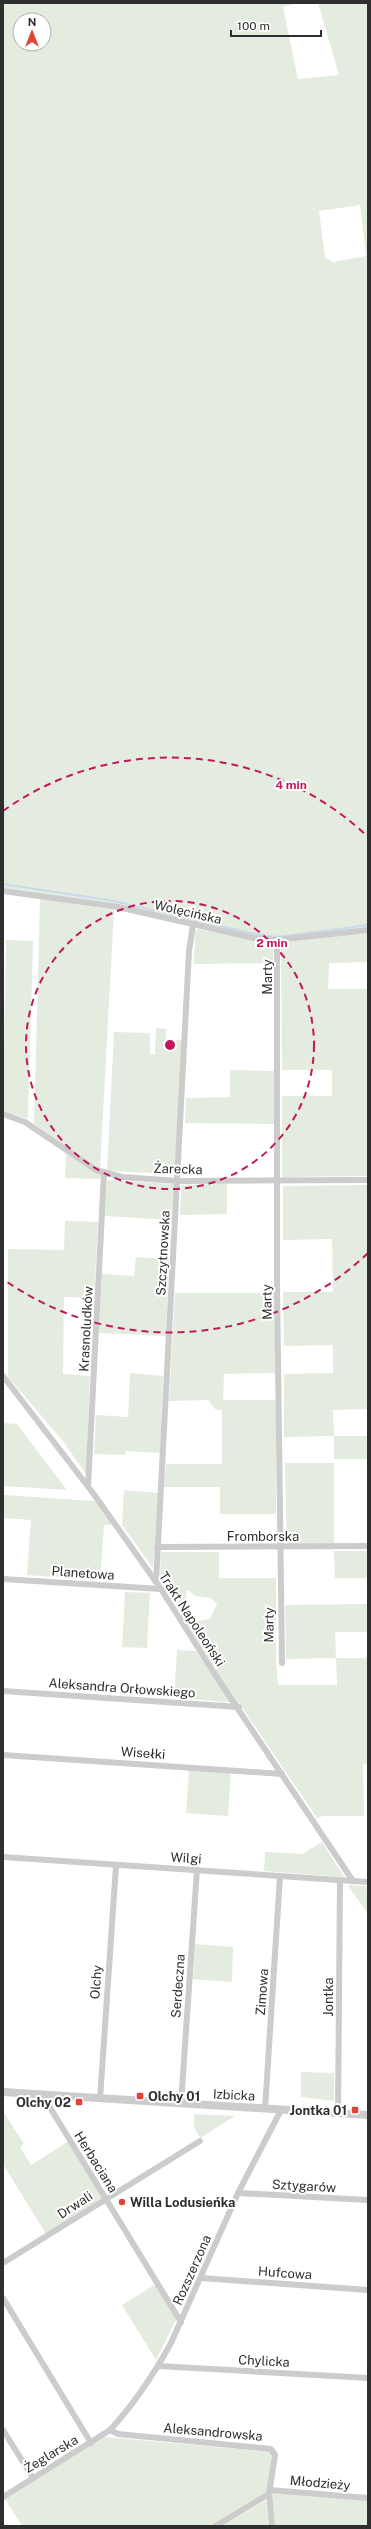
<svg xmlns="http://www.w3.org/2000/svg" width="371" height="2529" font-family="'Public Sans',sans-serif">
<rect width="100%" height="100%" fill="#fff"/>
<!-- green -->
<g fill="#e3ecde" fill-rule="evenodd">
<path d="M 3,3 L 299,3 L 283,7 L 298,79 L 339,75 L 318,3 L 368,3 L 368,928 L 284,937 L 264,937 L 123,906 L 3,888 ZM 20,20 L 44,20 L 44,44 L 20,44 ZM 360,205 L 366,256 L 333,262 L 325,257 L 319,211 Z"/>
<polygon points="40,899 114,910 100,1170 34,1124"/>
<polygon points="198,929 274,943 273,963 194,964 195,932"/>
<polygon points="368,932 368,962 329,963 328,989 368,989 368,1176 282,1177 282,1096 332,1096 332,1070 282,1070 281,943"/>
<polygon points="6,940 33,941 28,1119 3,1111"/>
<polygon points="156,1028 166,1029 166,1039 182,1040 175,1174 107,1171 114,1032 150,1033 150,1054 155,1054"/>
<polygon points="230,1070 274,1071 274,1124 185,1123 186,1098 230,1097"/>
<polygon points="66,1154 101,1174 100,1179 65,1178"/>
<polygon points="107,1180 174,1184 172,1220 105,1216"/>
<polygon points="227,1184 227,1214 180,1215 181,1185"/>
<polygon points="368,1185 368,1409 333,1410 334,1436 368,1436 368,1459 334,1459 334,1436 284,1437 284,1374 333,1373 333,1345 284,1346 283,1292 333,1292 332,1239 283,1240 283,1186"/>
<polygon points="65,1221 98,1222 94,1298 64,1297 63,1374 90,1376 86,1474 63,1441 8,1377 8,1249 64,1250"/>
<polygon points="136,1257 169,1259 166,1336 99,1333 102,1274 134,1276"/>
<polygon points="175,1293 275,1293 275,1373 224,1374 223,1400 276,1400 276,1514 220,1514 220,1487 164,1487 166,1464 222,1464 222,1410 216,1410 208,1400 169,1401"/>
<polygon points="130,1373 163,1376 160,1453 125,1451 126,1455 94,1454 96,1415 128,1417"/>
<polygon points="3,1423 17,1424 67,1490 3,1486"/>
<polygon points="285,1463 334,1463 334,1543 287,1544"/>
<polygon points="124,1490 158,1493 153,1568 122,1525"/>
<polygon points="3,1495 95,1501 112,1525 104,1525 100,1580 27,1575 31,1520 3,1518"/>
<polygon points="334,1551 368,1551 368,1578 335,1578"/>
<polygon points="161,1552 219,1552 219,1578 276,1578 276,1660 278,1685 337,1685 336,1658 286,1659 285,1605 368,1604 368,1632 335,1632 336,1658 368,1658 368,1763 363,1764 364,1816 323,1816 317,1818 239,1703 174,1698 177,1650 196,1651 211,1673 216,1670 186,1623 210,1619 217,1604 211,1598 195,1596 188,1590 186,1594 189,1604 186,1612 160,1579"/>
<polygon points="125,1592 150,1593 147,1648 122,1647"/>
<polygon points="189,1770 231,1773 228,1816 186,1813"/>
<polygon points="322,1842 344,1877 264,1871 265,1852 302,1854"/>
<polygon points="349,1885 368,1886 368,1913 348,1886"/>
<polygon points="195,1944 233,1947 232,1982 193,1979"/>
<polygon points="301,2072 334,2073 334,2101 301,2097"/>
<polygon points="3,2111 24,2144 20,2147 31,2165 69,2141 103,2198 46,2234 3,2164"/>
<polygon points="194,2114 235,2116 200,2138 194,2127"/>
<polygon points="156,2284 177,2318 156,2360 122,2305"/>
<polygon points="104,2437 272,2452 268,2492 213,2526 22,2526 5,2499"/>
<polygon points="271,2492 368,2500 368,2526 275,2526"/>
<polygon points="266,2500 269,2526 222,2526"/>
</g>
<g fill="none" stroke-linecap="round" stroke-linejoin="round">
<!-- stream -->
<polyline stroke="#cad9ec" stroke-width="2" points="3,884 114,901 255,934 278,937 368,925"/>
<!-- minor -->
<g stroke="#ccc" stroke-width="6">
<polyline points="3,891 118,907 254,938 277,940 368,930"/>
<polyline points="277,940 277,1286 282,1663"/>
<polyline points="3,1114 25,1122 96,1170 122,1177 178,1181 368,1180"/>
<polyline points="3,1376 93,1493 161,1589 214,1673 353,1881"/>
<polyline points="88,1486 104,1173"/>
<polyline points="157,1547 368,1546"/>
<polyline points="3,1579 161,1589"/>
<polyline points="156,1582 189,951 193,925"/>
<polyline points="3,1691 239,1707"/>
<polyline points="3,1755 282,1774"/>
<polyline points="3,1857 368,1882"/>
<polyline points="43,2096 181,2322"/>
<polyline points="100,2099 116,1866"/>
<polyline points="181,2104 197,1870"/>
<polyline points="265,2109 280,1876"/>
<polyline points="338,2113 340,1881"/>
<polyline points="238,2193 368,2200"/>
<polyline points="3,2263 200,2141"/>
<polyline points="201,2278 368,2290"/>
<polyline points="3,2298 91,2443"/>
<polyline points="158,2366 368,2378"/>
<polyline points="3,2430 33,2478"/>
<polyline points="110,2430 118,2434 271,2449 275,2455 269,2494 272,2526"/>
<polyline points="270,2490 368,2498"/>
<path d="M 3,2497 L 110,2430 C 134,2404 154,2374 171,2343 L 238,2193 L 281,2110"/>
<polyline points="216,2526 269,2494"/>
</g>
<!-- tertiary -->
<polyline stroke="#ccc" stroke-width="8" points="3,2092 368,2115"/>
</g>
<!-- distance rings -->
<g fill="none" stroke="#c2185b" stroke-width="2" stroke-dasharray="7 5">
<circle cx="170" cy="1045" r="144"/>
<path d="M368 1253A287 287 0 0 1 3 1279M3 811A287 287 0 0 1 368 837"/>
</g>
<!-- markers -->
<g fill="#e34335" stroke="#fff" stroke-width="1.5">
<rect x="136" y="2092" width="8" height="8" rx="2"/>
<rect x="75" y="2098" width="8" height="8" rx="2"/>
<rect x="351" y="2106" width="8" height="8" rx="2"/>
<circle cx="122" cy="2202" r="4"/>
</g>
<g text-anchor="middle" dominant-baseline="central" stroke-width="4" stroke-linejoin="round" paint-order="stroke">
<!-- street labels -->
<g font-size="13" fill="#2f2f2f" stroke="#fff">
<text transform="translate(188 912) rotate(13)">Wolęcińska</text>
<text transform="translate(267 977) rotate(-90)">Marty</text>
<text transform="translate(178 1169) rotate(2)">Żarecka</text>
<text transform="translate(163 1253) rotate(-87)">Szczytnowska</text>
<text transform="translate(267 1302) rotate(-91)">Marty</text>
<text transform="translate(86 1329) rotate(-87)">Krasnoludków</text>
<text x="263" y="1536">Fromborska</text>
<text transform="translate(83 1573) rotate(4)">Planetowa</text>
<text transform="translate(192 1619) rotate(57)">Trakt Napoleoński</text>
<text transform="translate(269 1625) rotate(-89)">Marty</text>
<text transform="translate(122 1688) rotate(4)">Aleksandra Orłowskiego</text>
<text transform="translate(143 1753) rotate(4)">Wisełki</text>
<text transform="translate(186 1858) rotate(4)">Wilgi</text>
<text transform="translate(96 1982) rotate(-86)">Olchy</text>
<text transform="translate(178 1986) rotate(-86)">Serdeczna</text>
<text transform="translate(262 1992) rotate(-86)">Zimowa</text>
<text transform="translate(328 1997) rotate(-90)">Jontka</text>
<text transform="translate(234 2095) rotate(3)">Izbicka</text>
<text transform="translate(96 2162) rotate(58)">Herbaciana</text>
<text transform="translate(304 2186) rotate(3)">Sztygarów</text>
<text transform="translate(75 2205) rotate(-33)">Drwali</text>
<text transform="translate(192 2270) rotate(-66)">Rozszerzona</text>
<text transform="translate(285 2273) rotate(4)">Hufcowa</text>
<text transform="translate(264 2361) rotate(3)">Chylicka</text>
<text transform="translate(213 2432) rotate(5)">Aleksandrowska</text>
<text transform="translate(51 2454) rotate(-31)">Żeglarska</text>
<text transform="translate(320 2483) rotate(5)">Młodzieży</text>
</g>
<!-- poi labels -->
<g font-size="13" font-weight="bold" fill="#2f2f2f" stroke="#fff" text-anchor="start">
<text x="148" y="2096">Olchy 01</text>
<text x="71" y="2102" text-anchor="end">Olchy 02</text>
<text x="347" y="2110" text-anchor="end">Jontka 01</text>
<text x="130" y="2202">Willa Lodusieńka</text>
</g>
</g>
<circle cx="170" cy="1045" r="6" fill="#c2185b" stroke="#fff" stroke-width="2"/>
<g font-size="12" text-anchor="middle" font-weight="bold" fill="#c2185b" stroke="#fff" stroke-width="4" stroke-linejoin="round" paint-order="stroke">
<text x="291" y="789">4 min</text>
<text x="272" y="947">2 min</text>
</g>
<!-- border -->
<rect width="371" height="2529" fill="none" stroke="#2f2f2f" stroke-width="8"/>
<!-- north arrow -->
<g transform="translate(32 32)"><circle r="19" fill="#ffffff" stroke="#acacac"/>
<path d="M0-3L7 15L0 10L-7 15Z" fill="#e34335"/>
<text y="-6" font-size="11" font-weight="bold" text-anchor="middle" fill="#2f2f2f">N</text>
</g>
<!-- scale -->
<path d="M231 30v6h90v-6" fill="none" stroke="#2f2f2f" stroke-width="2"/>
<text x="237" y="30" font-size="12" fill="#2f2f2f" stroke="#ffffff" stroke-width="3" paint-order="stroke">100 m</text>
</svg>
